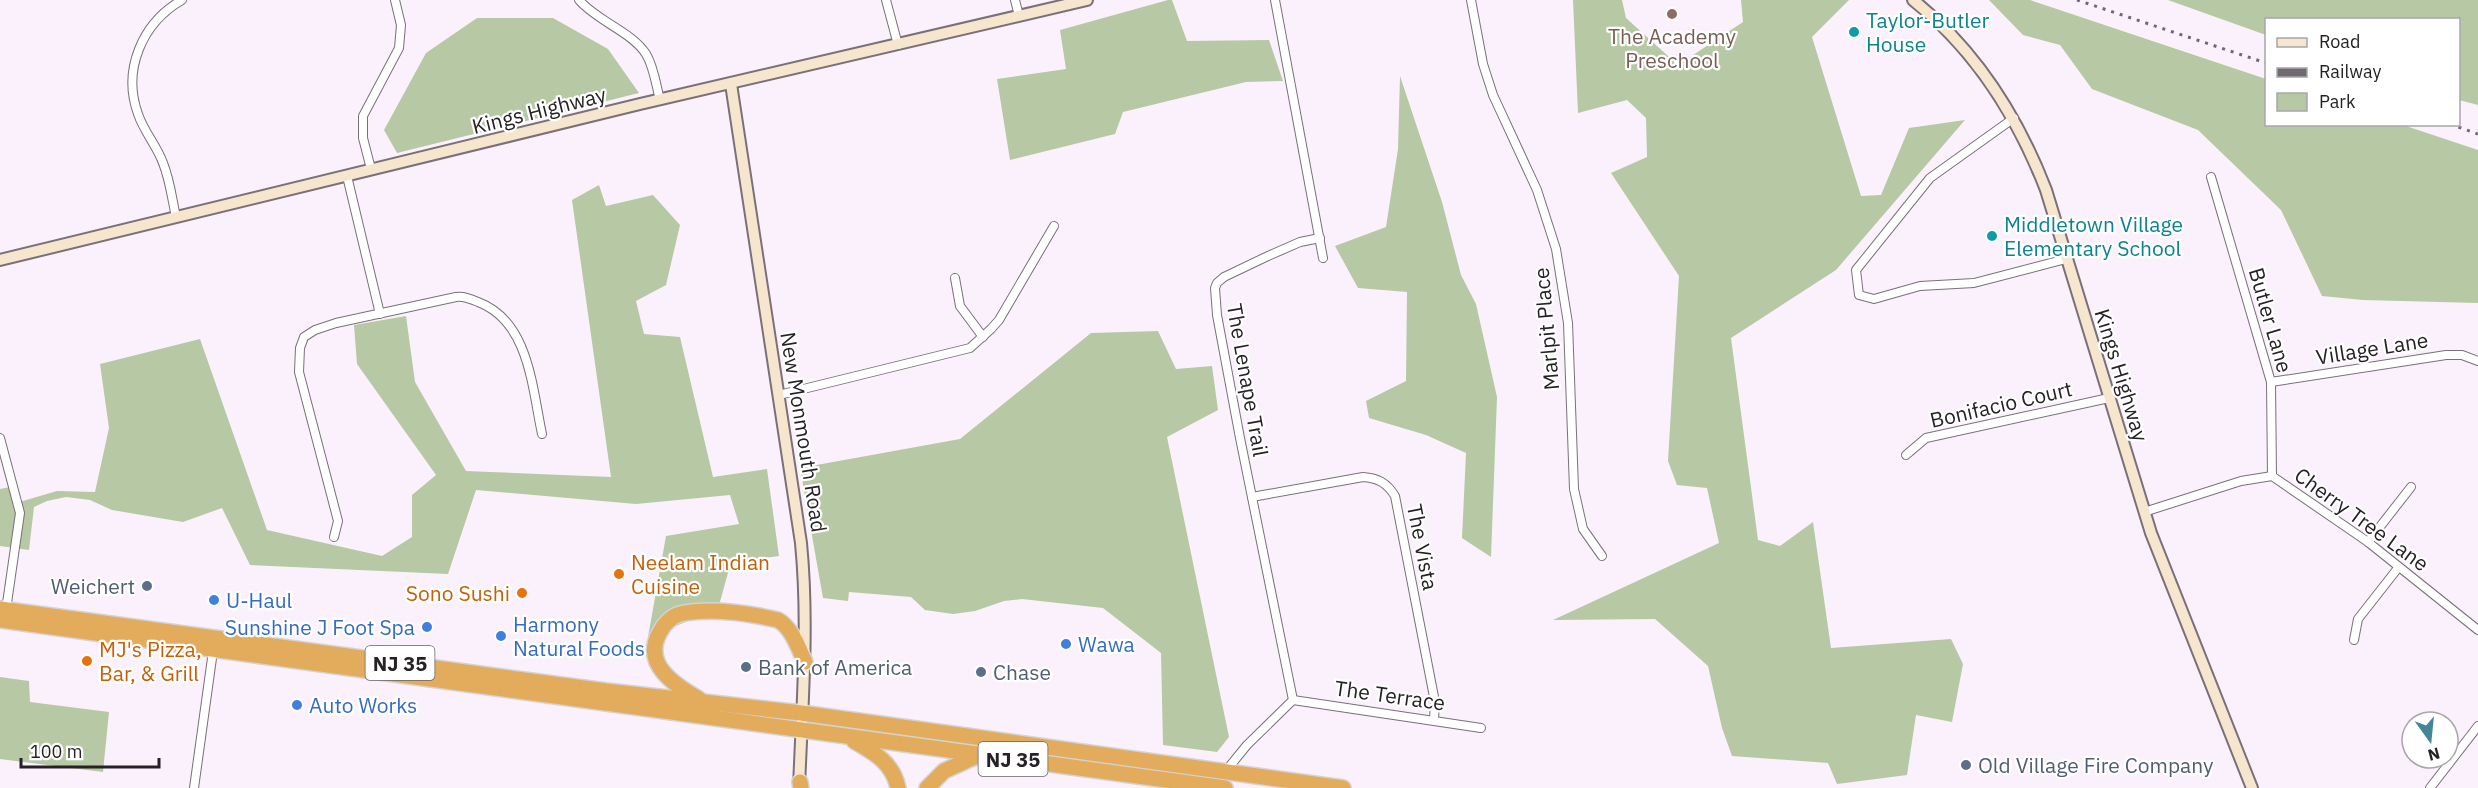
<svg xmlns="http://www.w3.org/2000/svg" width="2478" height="788" font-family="'IBM Plex Sans',sans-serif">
<rect width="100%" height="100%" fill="#fbf1fc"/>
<!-- green -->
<g fill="#b7c8a4">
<polygon points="1168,0 1172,0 1187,41 1269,40 1283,81 1246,82 1123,112 1115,134 1010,160 997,79 1066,69 1060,30"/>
<polygon points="1573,0 1622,0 1626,18 1678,65 1743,22 1741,0 1849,0 1812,37 1861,196 1881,195 1909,128 1965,120 1836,270 1731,338 1758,540 1780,546 1813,522 1831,648 1951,639 1963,664 1952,722 1916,715 1907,775 1837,784 1828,763 1732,756 1722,728 1708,666 1655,619 1553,620 1719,543 1707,488 1677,485 1668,461 1679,276 1611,173 1647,157 1646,118 1627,100 1578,113"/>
<polygon points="1989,0 2030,0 2266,79 2266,124 2403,125 2478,150 2478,303 2363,300 2322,296 2281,210 2198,130 2092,89 2060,45 2023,35"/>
<polygon points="2168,0 2478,0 2478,105 2459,100 2458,20 2266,20 2266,35"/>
<polygon points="477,18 553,18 608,49 639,93 397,153 384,130 426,53"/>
<polygon points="1400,76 1442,202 1461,275 1476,304 1497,397 1491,557 1462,538 1466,453 1426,435 1369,418 1366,401 1406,381 1407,292 1358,288 1335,246 1386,227 1398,149"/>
<polygon points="599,185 606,206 653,195 680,225 666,285 636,301 644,334 680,337 713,477 767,469 779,556 731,562 718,609 648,637 666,536 739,524 730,495 636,504 476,490 448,574 250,565 222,508 183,522 112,510 90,500 66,497 47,501 34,507 29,550 0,546 0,489 10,487 16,503 57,491 95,492 109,428 100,364 200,339 267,530 382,556 412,537 412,495 436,475 357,364 354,325 406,316 415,382 466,471 611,477 572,200"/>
<polygon points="1158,331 1176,369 1212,366 1218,410 1167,437 1229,737 1217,752 1163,745 1161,653 1103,608 1022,599 1004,601 975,611 953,614 925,610 911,597 849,592 848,601 823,598 800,468 960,439 1091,333"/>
<polygon points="0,677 29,681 30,702 109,712 103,772 0,759"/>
</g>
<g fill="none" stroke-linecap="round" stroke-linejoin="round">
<defs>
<g id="street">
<path d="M 579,0 C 597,21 632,32 646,54 C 654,67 656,85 660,100"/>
<polyline points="886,0 898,45"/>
<polyline points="1015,0 1019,16"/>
<polyline points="1275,0 1323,258"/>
<polyline points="1471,0 1483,64 1493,95 1537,190 1556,249 1568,323 1574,489 1583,529 1602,556"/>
<polyline points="2014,118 1930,178 1856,270 1859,295 1874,299 1920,286 1974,283 2066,259"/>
<polyline points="371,169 363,138 363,116 399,48 401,25 395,0"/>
<polyline points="347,176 380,314"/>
<polyline points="2211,177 2271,382 2272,476"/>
<path d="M 176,217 C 172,199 170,180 163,163 C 157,146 144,132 138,114 C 122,70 142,23 182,0"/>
<polyline points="955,278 960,306 983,337"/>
<polyline points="2271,382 2446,355 2462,355 2478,361"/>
<polyline points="779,395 970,348 991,329 999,320 1054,226"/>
<polyline points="0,438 20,513 6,610"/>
<polyline points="1906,455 1926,438 2109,398"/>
<path d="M 1252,497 L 1363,477 C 1378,478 1387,483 1395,496 L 1435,702 L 1434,719"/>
<polyline points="2144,512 2241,481 2272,476 2368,542 2478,630"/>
<path d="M 334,537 L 338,521 L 299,372 L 300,348 L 304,337 L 315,330 L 336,323 L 456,297 C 464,296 471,299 478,302 C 529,321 532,387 542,434"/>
<polyline points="2368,542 2411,487"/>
<polyline points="2354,640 2358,619 2398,568"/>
<polyline points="1293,700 1240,438 1217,315 1215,288 1217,283 1224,277 1268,256 1300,242 1320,238"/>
<polyline points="1293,700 1481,728"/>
<polyline points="1225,772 1247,745 1293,700"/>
<polyline points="194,788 213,651"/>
<polyline points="2430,788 2478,726"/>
</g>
<g id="secondary">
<path d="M 1913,0 C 1976,50 2017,115 2046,190 L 2151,533 L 2252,788"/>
<path d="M 731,84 L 801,543 C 809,625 802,706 799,788"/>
<polyline points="0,260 640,104 1087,0"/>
</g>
<g id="highway">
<polyline points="0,609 606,691 801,713 1343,788"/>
<polyline points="0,620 1225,788"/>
<path d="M 699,699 C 676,686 641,664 660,632 C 664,624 672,616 680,614 C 711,607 748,613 778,620 C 792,628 798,647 805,662"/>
<path d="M 854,741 C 875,753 893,763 898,788"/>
<polyline points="800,782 801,788"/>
<polyline points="927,788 944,771 979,755"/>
</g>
</defs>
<!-- street casing -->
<use href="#street" stroke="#79707a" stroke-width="10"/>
<!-- secondary casing -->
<use href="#secondary" stroke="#79707a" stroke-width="14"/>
<!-- highway casing -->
<use href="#highway" stroke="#d3d3d3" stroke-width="18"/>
<!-- street -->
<use href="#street" stroke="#fff" stroke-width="8"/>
<!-- secondary -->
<use href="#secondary" stroke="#f7e6ce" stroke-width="10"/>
<!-- highway -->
<use href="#highway" stroke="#e3ab5c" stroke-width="15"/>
<!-- rail -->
<g stroke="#6f6970" stroke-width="3" stroke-dasharray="3 6" stroke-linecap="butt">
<polyline points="2077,0 2266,63"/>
<polyline points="2450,124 2478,134"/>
</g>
</g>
<!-- markers -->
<circle fill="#8d6e63" stroke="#fff" stroke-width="2" cx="1672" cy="14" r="6"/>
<g fill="#0f9aa8" stroke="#fff" stroke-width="2">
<circle cx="1854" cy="32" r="6"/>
<circle cx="1992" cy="236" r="6"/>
</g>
<g fill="#e8710a" stroke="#fff" stroke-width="2">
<circle cx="619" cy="574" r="6"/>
<circle cx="522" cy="593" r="6"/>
<circle cx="87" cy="661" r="6"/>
</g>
<g fill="#5c6f8a" stroke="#fff" stroke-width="2">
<circle cx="147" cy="586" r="6"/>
<circle cx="746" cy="667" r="6"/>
<circle cx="981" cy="672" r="6"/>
<circle cx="1966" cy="765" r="6"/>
</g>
<g fill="#3f7fe0" stroke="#fff" stroke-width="2">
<circle cx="214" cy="600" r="6"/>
<circle cx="427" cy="627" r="6"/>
<circle cx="501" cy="636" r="6"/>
<circle cx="1066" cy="644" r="6"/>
<circle cx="297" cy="705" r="6"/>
</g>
<g text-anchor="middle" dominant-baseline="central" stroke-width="4.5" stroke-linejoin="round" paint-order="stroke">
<!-- shield labels -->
<g fill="#fff" stroke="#666466" stroke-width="1.5">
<rect x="365.5" y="646" width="69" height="34" rx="4.5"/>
<rect x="978.5" y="742" width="69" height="34" rx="4.5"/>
</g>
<g font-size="20" font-weight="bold" fill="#252125">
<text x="400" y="663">NJ 35</text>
<text x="1013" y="759">NJ 35</text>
</g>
<!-- culture labels -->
<g font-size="21" fill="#0d838f" stroke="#fff" text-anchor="start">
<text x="1866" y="20">Taylor-Butler<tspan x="1866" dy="24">House</tspan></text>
<text x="2004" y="224">Middletown Village<tspan x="2004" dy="24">Elementary School</tspan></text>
</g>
<!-- education labels -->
<g font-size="21" fill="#785e54" stroke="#fff">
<text x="1672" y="36">The Academy<tspan x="1672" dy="24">Preschool</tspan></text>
</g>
<!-- street labels -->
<g font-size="21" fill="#252125" stroke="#fff">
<text transform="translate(539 110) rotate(-14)">Kings Highway</text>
<text transform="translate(2271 320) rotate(74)">Butler Lane</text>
<text transform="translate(1546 329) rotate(-95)">Marlpit Place</text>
<text transform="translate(2372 348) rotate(-9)">Village Lane</text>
<text transform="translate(2122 375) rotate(73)">Kings Highway</text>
<text transform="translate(1248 380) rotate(80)">The Lenape Trail</text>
<text transform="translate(2001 404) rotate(-13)">Bonifacio Court</text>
<text transform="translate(804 432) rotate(81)">New Monmouth Road</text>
<text transform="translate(2362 519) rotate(36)">Cherry Tree Lane</text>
<text transform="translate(1423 547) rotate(79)">The Vista</text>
<text transform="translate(1390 695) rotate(8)">The Terrace</text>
</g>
<!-- food labels -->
<g font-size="21" fill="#c56008" stroke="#fff" text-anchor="start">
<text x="631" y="562">Neelam Indian<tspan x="631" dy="24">Cuisine</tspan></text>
<text x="510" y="593" text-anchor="end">Sono Sushi</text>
<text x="99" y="649">MJ's Pizza,<tspan x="99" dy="24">Bar, &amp; Grill</tspan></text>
</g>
<!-- service labels -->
<g font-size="21" fill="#4e5e75" stroke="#fff" text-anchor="start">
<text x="135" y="586" text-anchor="end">Weichert</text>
<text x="758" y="667">Bank of America</text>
<text x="993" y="672">Chase</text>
<text x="1978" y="765">Old Village Fire Company</text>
</g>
<!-- shop labels -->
<g font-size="21" fill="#366cbe" stroke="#fff" text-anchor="start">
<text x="226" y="600">U-Haul</text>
<text x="513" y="624">Harmony<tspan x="513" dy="24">Natural Foods</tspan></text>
<text x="415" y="627" text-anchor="end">Sunshine J Foot Spa</text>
<text x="1078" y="644">Wawa</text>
<text x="309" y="705">Auto Works</text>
</g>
</g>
<!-- legend -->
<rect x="2265" y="18" width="195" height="108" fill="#ffffff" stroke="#a8a6a8" stroke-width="1.5"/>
<rect x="2277" y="38" width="30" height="9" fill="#f7e6ce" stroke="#a8a6a8" stroke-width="1.5"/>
<text x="2319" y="48" font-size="18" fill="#252125">Road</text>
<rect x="2277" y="68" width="30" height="9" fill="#6f6970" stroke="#a8a6a8" stroke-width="1.5"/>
<text x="2319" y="78" font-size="18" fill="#252125">Railway</text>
<rect x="2277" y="93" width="30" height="18" fill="#b7c8a4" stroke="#a8a6a8" stroke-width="1.5"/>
<text x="2319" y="108" font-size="18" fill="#252125">Park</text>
<!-- north arrow -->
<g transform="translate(2430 740) rotate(165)"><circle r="28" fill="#ffffff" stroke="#a8a6a8" stroke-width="1.5"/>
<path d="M0-4.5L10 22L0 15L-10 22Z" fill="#448598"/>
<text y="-9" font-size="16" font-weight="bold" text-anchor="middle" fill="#252125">N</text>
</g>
<!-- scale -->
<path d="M21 758v9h138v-9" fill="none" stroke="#252125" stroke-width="3"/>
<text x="30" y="758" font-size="18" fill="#252125" stroke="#ffffff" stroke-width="4.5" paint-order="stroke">100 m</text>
</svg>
